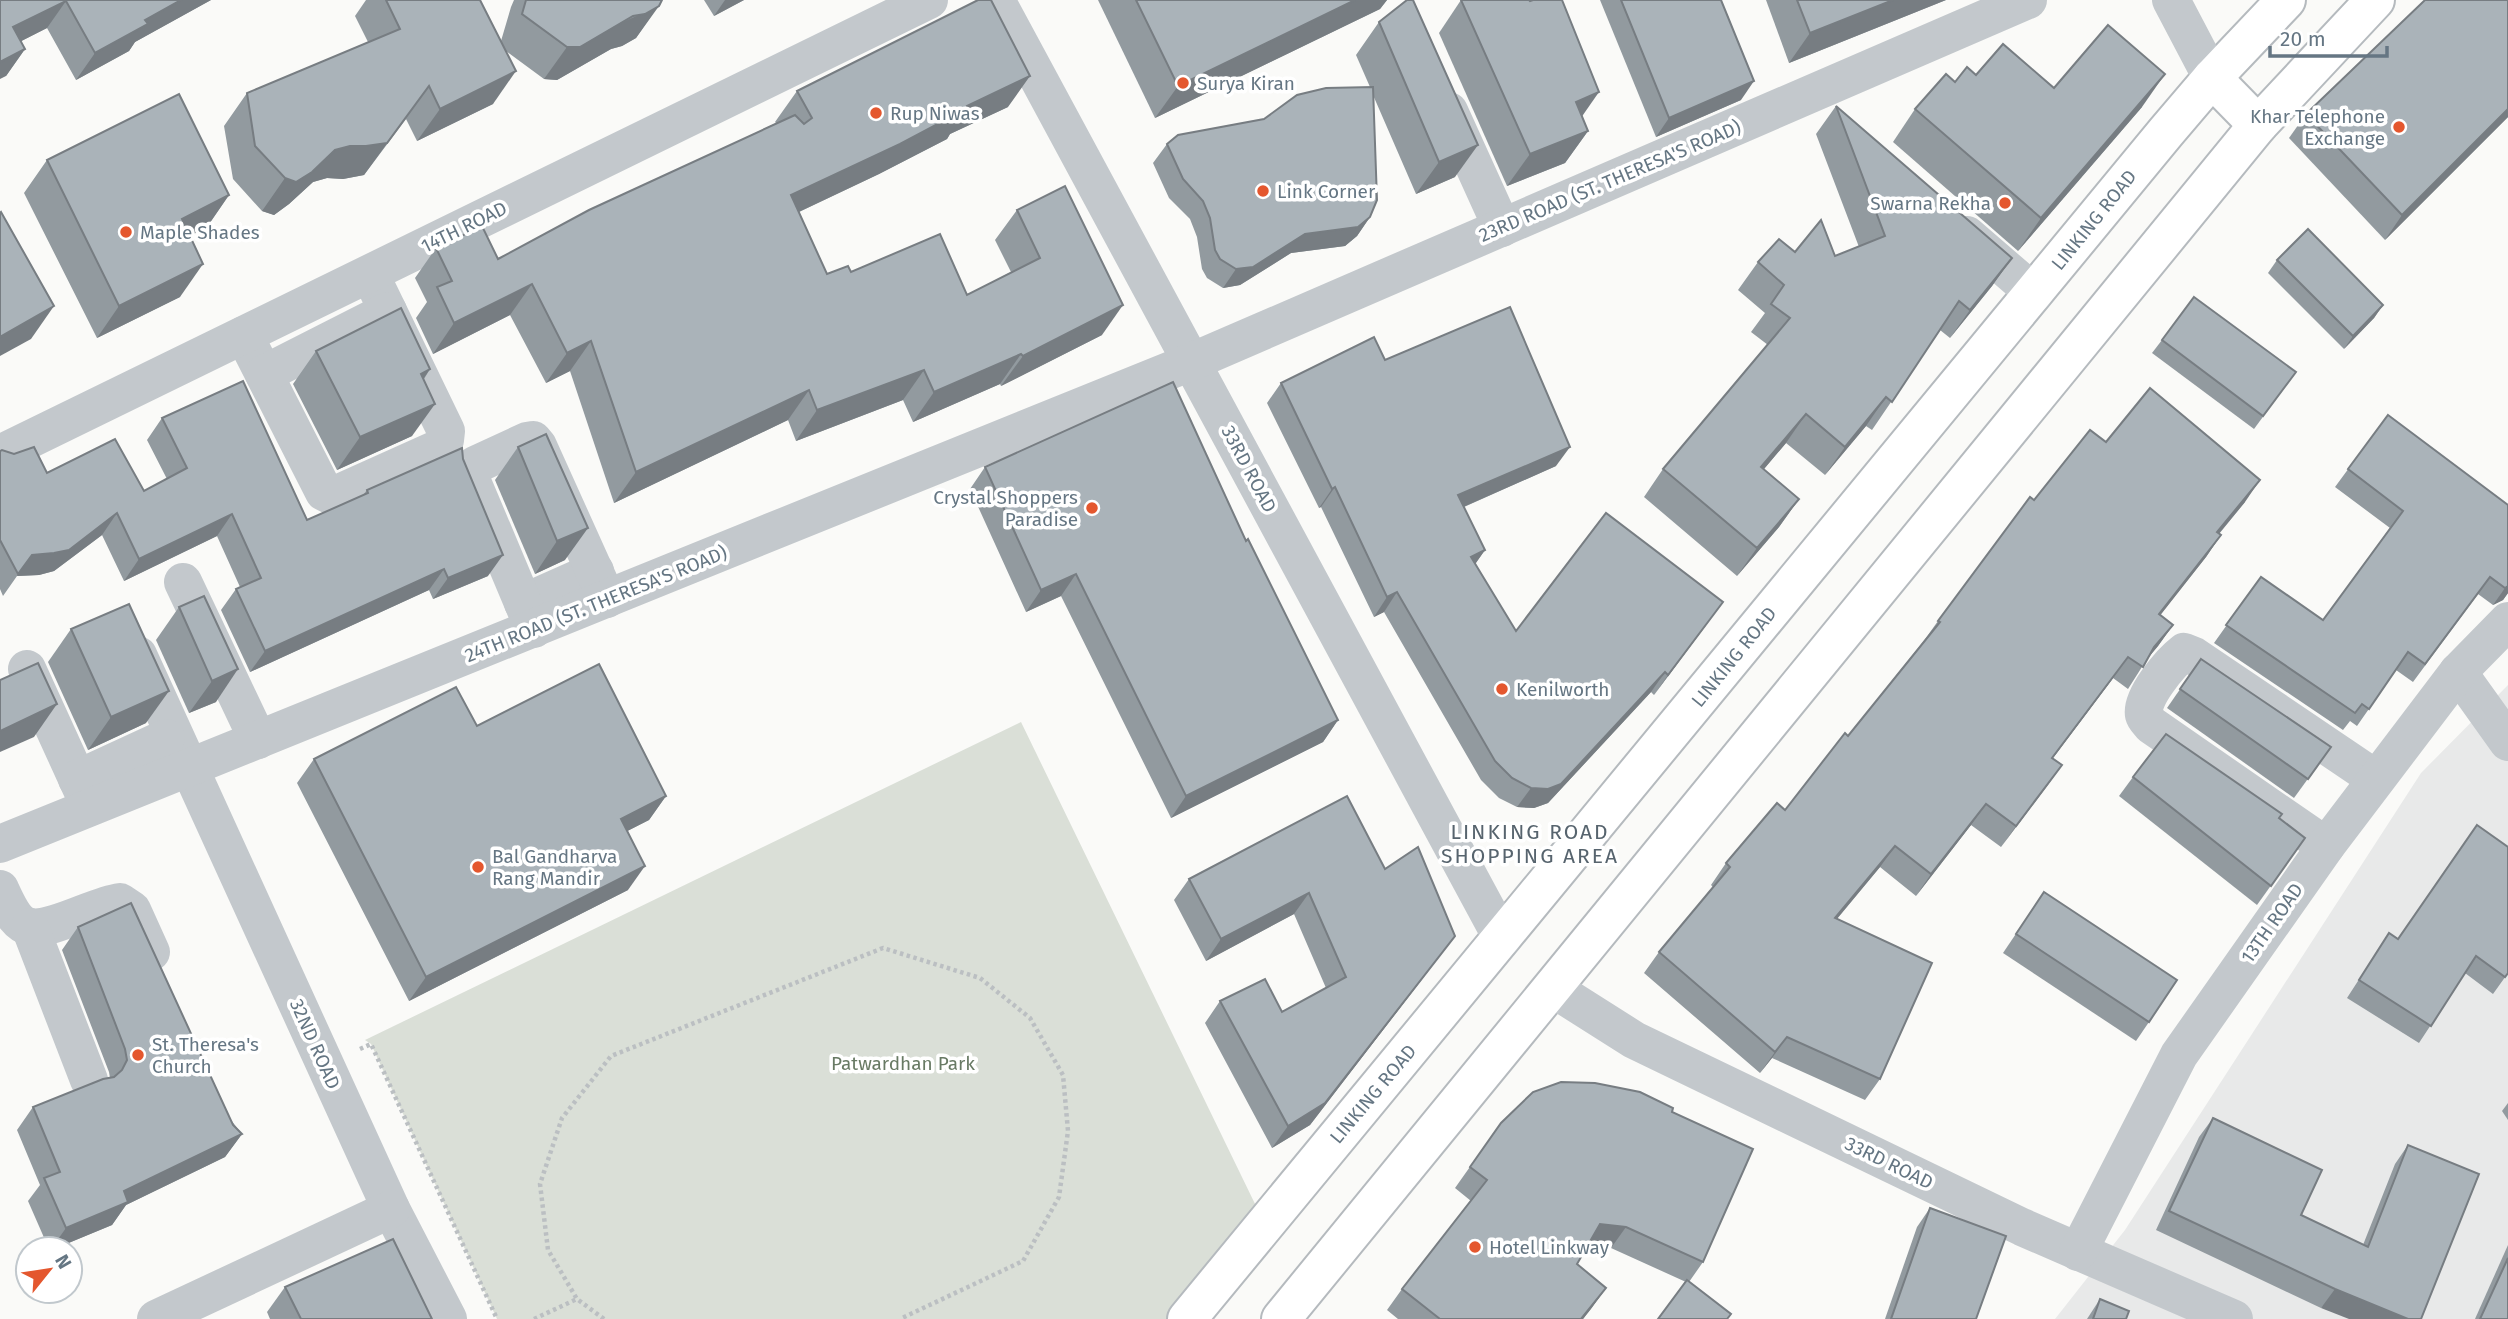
<svg xmlns="http://www.w3.org/2000/svg" width="2508" height="1319" font-family="'Fira Sans',sans-serif">
<rect width="100%" height="100%" fill="#fafaf8"/>
<!-- built -->
<polygon fill="#e8e9e9" points="2508,685 2508,1319 2055,1319 2125,1230 2421,773"/>
<!-- green -->
<polygon fill="#dadfd7" points="1021,722 1257,1208 1166,1319 497,1319 371,1044 365,1040"/>
<g fill="none" stroke-linecap="round" stroke-linejoin="round">
<defs>
<g id="major">
<polyline points="2212,78 2258,125"/>
<polyline points="1187,1319 2166,132 2212,78 2286,0"/>
<polyline points="1281,1319 2258,125 2375,0"/>
</g>
</defs>
<!-- major casing -->
<use href="#major" stroke="#b5babe" stroke-width="42"/>
<!-- path -->
<g stroke="#bbbfc2" stroke-width="4.5" stroke-dasharray="3.5 3.5" stroke-linecap="butt">
<polyline points="360,1049 371,1044 497,1319"/>
<polyline points="534,1319 577,1299"/>
<polyline points="604,1319 577,1299 548,1250 540,1184 562,1118 611,1056 883,948 980,978 1030,1018 1063,1075 1068,1131 1059,1197 1023,1261 900,1319"/>
</g>
<!-- minor -->
<g stroke="#c3c8cc" stroke-width="38">
<polyline points="996,0 1502,938"/>
<polyline points="2171,0 2212,78"/>
<polyline points="1449,111 1502,228"/>
<polyline points="1967,235 2034,293"/>
<polyline points="244,335 324,492 330,495 339,493 437,449 445,440 446,431 370,274"/>
<polyline points="264,374 388,311"/>
<polyline points="0,454 929,0"/>
<polyline points="183,582 258,740"/>
<polyline points="523,603 595,571"/>
<polyline points="534,629 468,472 475,465 527,441 533,440 538,446 607,599"/>
<polyline points="138,655 391,1209 448,1319"/>
<polyline points="27,669 90,807"/>
<polyline points="2458,672 2508,742"/>
<polyline points="77,779 166,738"/>
<polyline points="0,844 1191,362 2028,0"/>
<path d="M 2326,846 L 2151,725 C 2149,722 2145,719 2144,715 C 2140,698 2171,662 2184,652 L 2194,656 L 2376,779"/>
<path d="M 0,889 C 6,902 15,924 30,927 C 52,931 95,905 120,902 L 132,910 L 151,952"/>
<polyline points="30,927 89,1080"/>
<polyline points="1552,988 1634,1040 2022,1227 2234,1319"/>
<polyline points="2078,1252 2179,1055 2326,846 2458,672 2508,621"/>
<polyline points="156,1319 391,1209"/>
</g>
<!-- major -->
<use href="#major" stroke="#fff" stroke-width="38"/>
</g>
<!-- wall -->
<g fill="#929a9f">
<polygon points="0,0 211,0 135,42 129,51 76,80 47,28 21,41 25,49 6,76"/>
<polygon points="366,0 480,0 501,41 511,7 514,0 662,0 636,38 622,46 611,49 557,80 544,79 506,51 493,104 417,141 406,119 364,175 343,179 327,178 313,182 289,204 274,215 262,211 233,179 224,126 247,93 368,42 355,16"/>
<polygon points="704,0 744,0 714,16"/>
<polygon points="1098,0 1387,0 1380,9 1155,118"/>
<polygon points="1461,0 1588,131 1565,163 1507,186 1439,33"/>
<polygon points="1600,0 1721,0 1741,100 1656,137"/>
<polygon points="1766,0 1946,0 1789,63"/>
<polygon points="1379,22 1455,177 1416,194 1373,95 1370,217 1357,236 1345,246 1291,253 1240,285 1223,288 1207,278 1202,269 1197,237 1190,219 1169,198 1153,163 1167,144 1264,119 1370,87 1356,55"/>
<polygon points="1976,75 2054,88 2142,107 2018,251 1893,142 1915,109 1955,82"/>
<polygon points="797,91 1008,107 950,134 947,139 879,174 799,212 827,274 851,272 967,295 1011,272 995,240 1017,210 1102,335 1001,386 1000,384 913,422 903,400 796,441 788,420 614,503 570,371 546,383 510,315 433,354 416,318 427,302 415,278 436,248 498,259 776,123 775,122"/>
<polygon points="1836,106 2012,258 1992,286 1950,338 1940,330 1872,430 1866,426 1825,475 1786,443 1764,469 1799,499 1779,527 1737,576 1644,497 1663,469 1768,345 1751,332 1765,313 1738,290 1758,262 1795,252 1835,256 1859,247 1816,134"/>
<polygon points="2306,114 2508,117 2385,240 2289,138"/>
<polygon points="47,160 229,195 207,227 190,236 180,297 97,338 24,193"/>
<polygon points="2277,260 2383,305 2374,318 2344,349 2268,273"/>
<polygon points="2162,340 2296,372 2254,429 2152,353"/>
<polygon points="316,351 430,369 424,379 412,436 337,470 293,384"/>
<polygon points="1385,360 1556,466 1464,507 1485,550 1475,564 1516,631 1709,621 1654,695 1651,692 1548,803 1534,808 1517,807 1499,798 1481,780 1384,612 1374,617 1321,507 1319,508 1267,403 1281,383"/>
<polygon points="2388,415 2508,593 2503,600 2493,605 2478,594 2413,682 2396,670 2357,726 2350,721 2343,730 2214,643 2261,577 2323,620 2390,528 2335,487"/>
<polygon points="162,418 307,520 363,495 367,490 463,459 488,576 433,599 429,590 250,672 221,610 236,589 240,587 217,536 124,581 102,535 54,571 39,575 17,576 3,596 0,589 0,451 47,473 144,491 167,479 147,440"/>
<polygon points="2106,442 2245,502 2219,534 2221,535 2206,557 2160,615 2173,625 2158,646 2147,659 2128,689 2113,678 2053,758 2062,765 2001,847 1971,825 1916,896 1880,867 1837,919 1880,1079 1865,1100 1772,1058 1760,1073 1644,973 1659,952 1713,887 1711,885 1726,863 1785,810 1848,736 1923,642 1938,621 2034,500"/>
<polygon points="518,447 565,560 535,574 495,480"/>
<polygon points="985,467 1246,541 1338,720 1323,742 1171,818 1061,596 1026,612 970,489"/>
<polygon points="204,596 216,702 189,713 156,640 179,607"/>
<polygon points="71,629 146,723 88,750 48,662"/>
<polygon points="2201,659 2331,747 2294,798 2167,708"/>
<polygon points="477,726 666,796 649,820 627,831 628,890 409,1001 297,783 314,759"/>
<polygon points="2133,777 2279,818 2305,838 2257,905 2119,796"/>
<polygon points="2508,847 2508,973 2493,994 2465,973 2419,1043 2347,998 2389,933 2398,939"/>
<polygon points="1385,869 1439,957 1310,1125 1272,1148 1205,1023 1220,1001 1282,1012 1326,988 1294,914 1206,961 1174,900 1189,879"/>
<polygon points="2044,892 2149,1022 2136,1041 2003,953"/>
<polygon points="78,927 242,1134 225,1157 126,1205 112,1225 54,1249 49,1249 28,1201 40,1185 17,1130 33,1107 110,1078 109,1072 62,950"/>
<polygon points="2508,1103 2508,1120 2502,1111"/>
<polygon points="1672,1112 1703,1262 1689,1282 1686,1282 1611,1248 1587,1245 1577,1264 1606,1288 1583,1319 1398,1319 1387,1310 1402,1289 1471,1201 1455,1188 1501,1123"/>
<polygon points="2213,1118 2301,1215 2363,1245 2395,1164 2408,1145 2479,1174 2321,1308 2156,1230 2199,1137"/>
<polygon points="1930,1208 1976,1319 1885,1319 1917,1227"/>
<polygon points="2508,1245 2508,1319 2475,1319"/>
<polygon points="285,1287 432,1319 270,1319 267,1312"/>
<polygon points="2100,1299 2126,1319 2087,1319"/>
</g>
<!-- shaded-wall -->
<g fill="#777d82">
<polygon points="181,0 211,0 135,42 129,51 76,80 95,53 145,20"/>
<polygon points="725,0 744,0 714,16"/>
<polygon points="1355,0 1387,0 1380,9 1155,118 1178,86"/>
<polygon points="1893,0 1946,0 1789,63 1810,33"/>
<polygon points="66,1 47,28 0,52 13,27"/>
<polygon points="659,6 636,38 622,46 611,49 557,80 544,79 567,47"/>
<polygon points="25,49 6,76 0,79 0,62"/>
<polygon points="516,71 493,104 417,141 440,109"/>
<polygon points="2165,74 2142,107 2018,251 2041,218"/>
<polygon points="1030,76 1008,107 950,134 947,139 879,174 769,226 791,195 967,106"/>
<polygon points="1754,81 1741,100 1656,137 1669,118"/>
<polygon points="429,86 364,175 343,179 327,178 313,182 289,204 274,215 262,211 285,178 335,150"/>
<polygon points="1599,92 1576,125 1576,102"/>
<polygon points="2508,109 2508,117 2385,240 2402,215"/>
<polygon points="1588,131 1565,163 1507,186 1530,154"/>
<polygon points="1478,145 1455,177 1416,194 1439,162"/>
<polygon points="229,195 207,227 159,251 182,219"/>
<polygon points="1370,217 1357,236 1345,246 1291,253 1240,285 1223,288 1236,269 1305,234"/>
<polygon points="2012,258 1992,286 1950,338 1970,310"/>
<polygon points="203,264 180,297 97,338 119,306"/>
<polygon points="532,284 510,315 433,354 454,323"/>
<polygon points="1123,305 1102,335 1001,386 1023,356"/>
<polygon points="2383,305 2374,318 2344,349 2353,336"/>
<polygon points="54,306 31,339 0,356 0,337"/>
<polygon points="591,341 570,371 546,383 567,353"/>
<polygon points="1021,354 1000,384 913,422 934,392"/>
<polygon points="430,369 408,402 421,374"/>
<polygon points="924,370 903,400 796,441 817,410"/>
<polygon points="809,390 788,420 614,503 636,472"/>
<polygon points="1886,397 1866,426 1825,475 1845,447"/>
<polygon points="435,404 412,436 337,470 360,437"/>
<polygon points="1806,414 1786,443 1742,495 1761,467"/>
<polygon points="1570,447 1556,466 1445,515 1458,495"/>
<polygon points="2260,480 2245,502 2202,554 2217,532"/>
<polygon points="1335,487 1321,507 1319,508 1332,489"/>
<polygon points="1799,499 1779,527 1737,576 1757,548"/>
<polygon points="117,513 102,535 54,571 39,575 17,576 32,555"/>
<polygon points="232,514 217,536 124,581 139,559"/>
<polygon points="588,528 565,560 535,574 557,541"/>
<polygon points="2221,535 2206,557 2144,636 2159,614"/>
<polygon points="1485,550 1471,570 1471,557"/>
<polygon points="503,555 488,576 433,599 448,578"/>
<polygon points="444,569 429,590 250,672 265,651"/>
<polygon points="1076,574 1061,596 1026,612 1041,590"/>
<polygon points="2508,586 2508,593 2503,600 2493,605 2505,588"/>
<polygon points="1397,592 1384,612 1374,617 1387,597"/>
<polygon points="1723,602 1709,621 1654,695 1668,675"/>
<polygon points="2173,625 2158,646 2139,669 2154,647"/>
<polygon points="2128,657 2113,678 2037,779 2052,758"/>
<polygon points="238,669 216,702 189,713 212,681"/>
<polygon points="1665,672 1651,692 1548,803 1534,808 1517,807 1531,788"/>
<polygon points="169,691 146,723 88,750 111,717"/>
<polygon points="57,704 34,737 0,752 0,731"/>
<polygon points="1338,720 1323,742 1171,818 1186,796"/>
<polygon points="2062,765 2047,786 2001,847 2016,826"/>
<polygon points="666,796 649,820 604,843 621,819"/>
<polygon points="1986,804 1971,825 1916,896 1931,874"/>
<polygon points="1895,846 1880,867 1820,939 1835,918"/>
<polygon points="645,866 628,890 409,1001 426,977"/>
<polygon points="1309,893 1294,914 1206,961 1221,939"/>
<polygon points="1455,936 1439,957 1310,1125 1272,1148 1288,1126"/>
<polygon points="1787,1037 1772,1058 1760,1073 1775,1052"/>
<polygon points="242,1134 225,1157 126,1205 112,1225 54,1249 51,1249 66,1228 124,1191"/>
<polygon points="1600,1224 1626,1227 1611,1248 1585,1245"/>
<polygon points="1606,1288 1591,1309 1583,1319 1581,1319"/>
<polygon points="2335,1289 2408,1319 2349,1319 2321,1308"/>
</g>
<!-- building -->
<g fill="#aab3b9" stroke="#777d82" stroke-width="2">
<polygon points="0,0 181,0 145,20 148,24 95,53 66,1 13,27 25,49 0,62"/>
<polygon points="386,0 480,0 516,71 440,109 429,86 387,143 366,146 350,146 335,150 312,172 296,182 285,178 255,146 247,93 400,29"/>
<polygon points="526,0 662,0 659,6 645,14 633,16 580,47 567,47 522,14"/>
<polygon points="978,0 991,0 1030,76 967,106 968,108 900,144 791,195 827,274 848,266 851,272 940,234 967,295 1040,258 1017,210 1065,186 1123,305 1023,356 1021,354 934,392 924,370 817,410 809,390 636,472 591,341 567,353 532,284 454,323 437,287 452,281 436,248 482,226 498,259 589,210 795,115 804,124 812,118 797,91"/>
<polygon points="1136,0 1355,0 1178,86"/>
<polygon points="1407,0 1413,0 1478,145 1439,162 1379,22"/>
<polygon points="1461,0 1529,0 1530,1 1533,0 1562,0 1599,92 1576,102 1588,131 1530,154"/>
<polygon points="1621,0 1721,0 1754,81 1669,118"/>
<polygon points="1797,0 1893,0 1810,33"/>
<polygon points="2425,0 2508,0 2508,109 2402,215 2306,114"/>
<polygon points="2108,25 2165,74 2041,218 1915,109 1946,74 1955,82 1967,67 1976,75 2003,44 2054,88"/>
<polygon points="1373,87 1377,200 1370,217 1358,227 1305,234 1253,267 1236,269 1220,259 1215,250 1210,218 1203,201 1183,179 1167,144 1178,135 1264,119 1297,95 1326,88"/>
<polygon points="179,94 229,195 182,219 203,264 119,306 47,160"/>
<polygon points="1836,106 2012,258 1970,310 1959,301 1892,402 1886,397 1845,447 1806,414 1761,467 1799,499 1757,548 1663,469 1790,318 1771,304 1784,285 1758,262 1779,239 1795,252 1821,220 1835,256 1885,236"/>
<polygon points="1,212 54,306 0,337 0,213"/>
<polygon points="2308,229 2383,305 2353,336 2277,260"/>
<polygon points="2194,297 2296,372 2263,416 2162,340"/>
<polygon points="1510,307 1570,447 1458,495 1485,550 1471,557 1516,631 1606,513 1723,602 1668,675 1665,672 1561,784 1548,789 1531,788 1512,778 1495,761 1397,592 1387,597 1335,487 1332,489 1281,383 1374,337 1385,360"/>
<polygon points="401,308 430,369 421,374 435,404 360,437 316,351"/>
<polygon points="243,381 307,520 368,493 367,490 462,448 463,459 503,555 448,578 444,569 265,651 236,589 261,578 232,514 139,559 117,513 69,550 54,553 32,555 18,574 0,540 0,451 2,450 14,454 34,447 47,473 115,439 144,491 187,468 162,418"/>
<polygon points="1173,382 1246,541 1248,539 1338,720 1186,796 1076,574 1041,590 985,467"/>
<polygon points="2150,388 2260,480 2217,532 2221,535 2159,614 2173,625 2154,647 2143,667 2128,657 2052,758 2062,765 2016,826 1986,804 1931,874 1895,846 1835,918 1932,963 1880,1079 1787,1037 1775,1052 1659,952 1730,867 1726,863 1777,803 1785,810 1845,733 1848,736 1940,622 1938,621 2030,497 2034,500 2090,430 2106,442"/>
<polygon points="2388,415 2508,505 2508,586 2505,588 2490,577 2425,664 2408,652 2369,709 2362,704 2355,713 2226,625 2261,577 2323,620 2403,511 2348,469"/>
<polygon points="546,434 588,528 557,541 518,447"/>
<polygon points="204,596 238,669 212,681 179,607"/>
<polygon points="129,604 169,691 111,717 71,629"/>
<polygon points="2201,659 2331,747 2308,779 2180,689"/>
<polygon points="38,663 57,704 0,731 0,680"/>
<polygon points="599,664 666,796 621,819 645,866 426,977 314,759 456,687 477,726"/>
<polygon points="2166,734 2282,814 2279,818 2305,838 2271,886 2133,777"/>
<polygon points="1347,796 1385,869 1418,847 1455,936 1325,1103 1288,1126 1220,1001 1265,979 1282,1012 1346,977 1309,893 1221,939 1189,879"/>
<polygon points="2477,825 2508,847 2508,973 2505,977 2476,956 2431,1026 2359,980 2389,933 2398,939"/>
<polygon points="2044,892 2177,980 2149,1022 2016,934"/>
<polygon points="131,903 233,1125 242,1134 124,1191 128,1202 66,1228 44,1178 60,1172 33,1107 103,1079 114,1077 122,1070 127,1060 125,1049 78,927"/>
<polygon points="1561,1082 1595,1083 1640,1092 1673,1108 1672,1112 1753,1149 1703,1262 1626,1227 1600,1224 1577,1264 1606,1288 1581,1319 1440,1319 1402,1289 1487,1180 1470,1167 1501,1123 1533,1092"/>
<polygon points="2213,1118 2322,1170 2301,1215 2368,1247 2408,1145 2479,1174 2421,1319 2408,1319 2335,1289 2169,1211"/>
<polygon points="1930,1208 2006,1236 1976,1319 1891,1319"/>
<polygon points="393,1239 432,1319 301,1319 285,1287"/>
<polygon points="2508,1258 2508,1319 2480,1319"/>
<polygon points="1687,1280 1731,1314 1727,1319 1658,1319"/>
<polygon points="2100,1299 2129,1311 2126,1319 2093,1319"/>
</g>
<!-- markers -->
<g fill="#e4572e" stroke="#fff" stroke-width="2.5">
<circle cx="1183" cy="83" r="7"/>
<circle cx="876" cy="113" r="7"/>
<circle cx="2399" cy="127" r="7"/>
<circle cx="1263" cy="191" r="7"/>
<circle cx="2005" cy="203" r="7"/>
<circle cx="126" cy="232" r="7"/>
<circle cx="1092" cy="508" r="7"/>
<circle cx="1502" cy="689" r="7"/>
<circle cx="478" cy="867" r="7"/>
<circle cx="138" cy="1055" r="7"/>
<circle cx="1475" cy="1247" r="7"/>
</g>
<g text-anchor="middle" dominant-baseline="central" stroke-width="7" stroke-linejoin="round" paint-order="stroke">
<!-- poi labels -->
<g font-size="19" fill="#657683" stroke="#fff" text-anchor="start">
<text x="1197" y="83">Surya Kiran</text>
<text x="890" y="113">Rup Niwas</text>
<text x="2385" y="116" text-anchor="end">Khar Telephone<tspan x="2385" dy="22">Exchange</tspan></text>
<text x="1277" y="191">Link Corner</text>
<text x="1991" y="203" text-anchor="end">Swarna Rekha</text>
<text x="140" y="232">Maple Shades</text>
<text x="1078" y="497" text-anchor="end">Crystal Shoppers<tspan x="1078" dy="22">Paradise</tspan></text>
<text x="1516" y="689">Kenilworth</text>
<text x="492" y="856">Bal Gandharva<tspan x="492" dy="22">Rang Mandir</tspan></text>
<text x="152" y="1044">St. Theresa's<tspan x="152" dy="22">Church</tspan></text>
<text x="1489" y="1247">Hotel Linkway</text>
</g>
<!-- street labels -->
<g font-size="19" fill="#657683" stroke="#fff">
<text transform="translate(1610 181) rotate(-23)">23RD ROAD (ST. THERESA'S ROAD)</text>
<text transform="translate(2094 220) rotate(-51)">LINKING ROAD</text>
<text transform="translate(464 227) rotate(-26)">14TH ROAD</text>
<text transform="translate(1249 469) rotate(62)">33RD ROAD</text>
<text transform="translate(596 604) rotate(-22)">24TH ROAD (ST. THERESA'S ROAD)</text>
<text transform="translate(1734 657) rotate(-51)">LINKING ROAD</text>
<text transform="translate(2272 923) rotate(-55)">13TH ROAD</text>
<text transform="translate(315 1044) rotate(66)">32ND ROAD</text>
<text transform="translate(1373 1094) rotate(-50)">LINKING ROAD</text>
<text transform="translate(1889 1163) rotate(26)">33RD ROAD</text>
</g>
<!-- park labels -->
<g font-size="19" fill="#687a64" stroke="#fff">
<text x="903" y="1063">Patwardhan Park</text>
</g>
<!-- neighbourhood labels -->
<g font-size="21" letter-spacing="2" fill="#57646e" stroke="#fff">
<text x="1530" y="832">LINKING ROAD<tspan x="1530" dy="24">SHOPPING AREA</tspan></text>
</g>
</g>
<!-- north arrow -->
<g transform="translate(49 1270) rotate(60)"><circle r="33" fill="#ffffff" stroke="#c1c8cd" stroke-width="2"/>
<path d="M0-5L12 26L0 18L-12 26Z" fill="#e4572e"/>
<text y="-10" font-size="19" font-weight="bold" text-anchor="middle" fill="#657683">N</text>
</g>
<!-- scale -->
<path d="M2270 46v10h117v-10" fill="none" stroke="#657683" stroke-width="3.5"/>
<text x="2280" y="46" font-size="21" fill="#657683" stroke="#ffffff" stroke-width="5" paint-order="stroke">20 m</text>
</svg>
